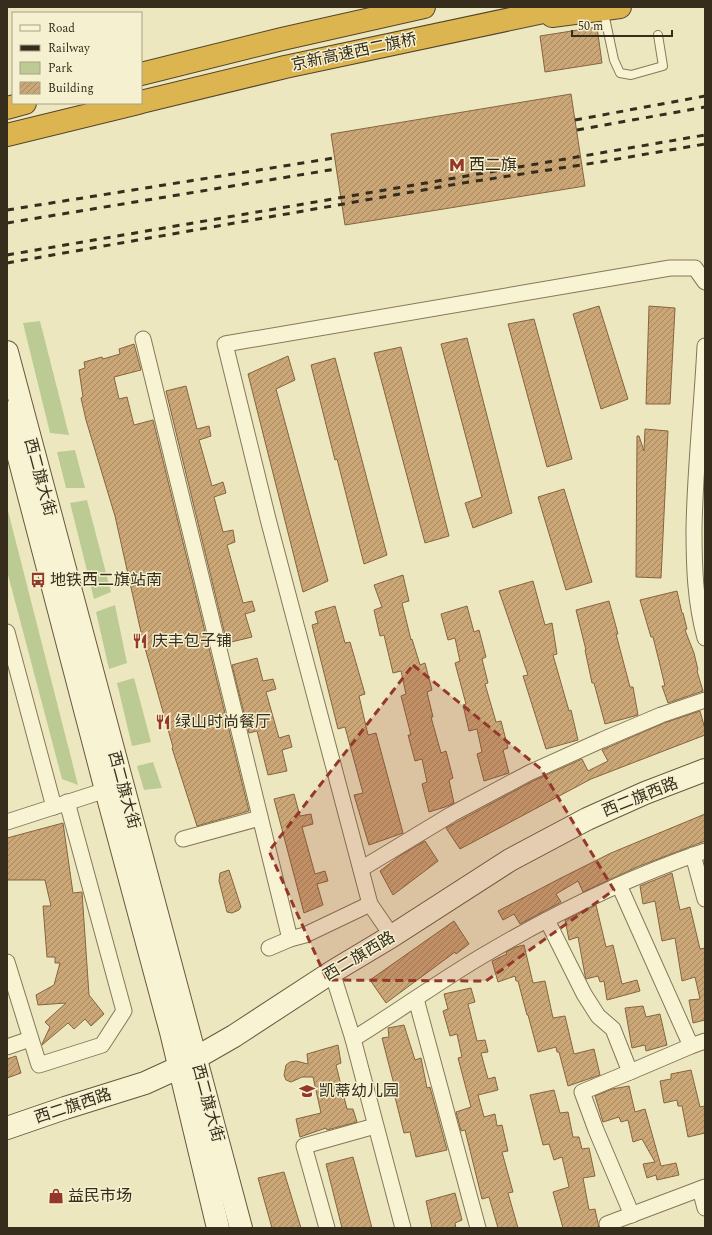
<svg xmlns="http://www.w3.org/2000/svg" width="712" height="1235" font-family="Spectral,'Noto Sans SC',serif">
<defs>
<pattern id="building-hatch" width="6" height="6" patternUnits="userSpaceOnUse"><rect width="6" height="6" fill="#cba676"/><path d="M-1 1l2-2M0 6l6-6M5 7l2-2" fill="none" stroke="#a68860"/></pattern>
</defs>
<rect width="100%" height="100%" fill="#ede7c0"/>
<!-- green -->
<g fill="#bccb94">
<polygon points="40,321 69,435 50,433 23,323"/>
<polygon points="75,450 85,488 66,488 57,452"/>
<polygon points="87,500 111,592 94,599 70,503"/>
<polygon points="7,507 78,785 62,779 7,571"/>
<polygon points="115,605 127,663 109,669 96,612"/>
<polygon points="134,678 151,742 132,746 117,683"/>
<polygon points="153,762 162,788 144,790 137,766"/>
</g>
<!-- building -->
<g fill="url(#building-hatch)" stroke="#85653e">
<polygon points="597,27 602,63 545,72 540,36"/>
<polygon points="571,94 585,186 345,225 331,134"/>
<polygon points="599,306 628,399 601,409 573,314"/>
<polygon points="649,306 675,308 670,404 646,404"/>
<polygon points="534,319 572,459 547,467 508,324"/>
<polygon points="467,338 512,513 473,528 465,503 482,497 441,344"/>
<polygon points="134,344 141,370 114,377 119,399 127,397 134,425 153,420 249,811 197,826 172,748 173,747 143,641 115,516 86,420 81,398 83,397 79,370 85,368 84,362 102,357 103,359 120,354 119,349"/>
<polygon points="401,347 449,536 425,543 374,353"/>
<polygon points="288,356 295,380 276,389 328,581 303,592 248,374"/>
<polygon points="335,358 387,555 364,564 337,459 335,460 311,365"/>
<polygon points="186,386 197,429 209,426 211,436 199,440 212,486 223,482 226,493 214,497 223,532 233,530 235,542 227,545 243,603 252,601 255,611 245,614 252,637 227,643 166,391"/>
<polygon points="645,429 668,431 661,578 636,577 637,436 639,436 644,451"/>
<polygon points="564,489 592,582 566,590 538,497"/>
<polygon points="403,575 409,601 402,603 411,640 412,639 420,665 425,663 432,690 427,692 433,717 431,717 441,753 446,751 453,778 449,780 454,803 445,807 429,812 422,784 427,782 422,759 415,761 408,735 411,735 401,696 406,694 401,671 393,673 384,635 380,636 374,610 382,607 374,585"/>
<polygon points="533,581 545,625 552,623 557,654 553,655 569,711 571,710 578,740 546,749 523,676 528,675 499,591"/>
<polygon points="677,591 682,613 683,613 687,629 685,630 694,653 698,670 697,671 703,691 668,703 662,686 665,686 658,657 653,637 651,637 640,600"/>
<polygon points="609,601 618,634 616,634 630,687 633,687 638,715 605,724 594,683 592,683 585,650 586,650 576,610"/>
<polygon points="335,606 345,643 350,642 365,694 359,696 368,735 376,733 403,833 369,845 354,795 363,793 345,727 338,729 312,625 318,623 315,612"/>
<polygon points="467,606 474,632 479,630 486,657 482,659 488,683 485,684 496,722 501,721 508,748 503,750 509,773 484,781 477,754 482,752 477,729 469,731 463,705 466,704 455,663 460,661 455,638 448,640 441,614"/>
<polygon points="257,658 263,681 273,679 276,689 266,692 279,738 289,735 292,747 282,750 287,771 268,775 257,731 249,733 232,665"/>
<polygon points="700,711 705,729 705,735 591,779 460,849 446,828 533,781 582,759 588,771 608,761 602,750 664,723"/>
<polygon points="294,794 300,816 311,814 313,824 302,827 315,874 325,871 328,881 317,884 323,905 304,913 274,799"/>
<polygon points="705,814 705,841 637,867 583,892 578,881 556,894 561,902 520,924 514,914 503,920 498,911 559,879 611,853"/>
<polygon points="63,823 73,893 82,892 89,995 104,1014 91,1026 85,1019 74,1029 68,1023 42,1045 42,1044 50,1027 45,1022 66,1003 38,1005 36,995 54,985 60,963 55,963 55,957 47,957 43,906 51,906 45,880 7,880 7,838"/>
<polygon points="425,841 438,861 393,895 380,871 401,855"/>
<polygon points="229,870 241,907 239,910 232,913 227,912 226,908 219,881 220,873"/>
<polygon points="672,873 680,910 690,907 700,949 705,948 705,1020 693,1023 689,1000 700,999 695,977 682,981 675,938 662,941 655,901 643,904 640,886"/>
<polygon points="596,905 606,947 613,945 622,984 637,980 640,991 607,1000 604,981 600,982 598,976 586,979 585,975 578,937 569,940 565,920"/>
<polygon points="454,921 469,944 456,954 455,952 386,1003 370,980"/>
<polygon points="524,945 533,983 545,981 553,1018 565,1016 574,1054 594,1049 600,1075 568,1086 559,1052 557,1052 556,1047 538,1052 528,1015 527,1015 518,981 516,981 515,976 498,982 492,961 507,954 506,952 516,947"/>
<polygon points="471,988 475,1002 468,1004 477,1041 485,1040 488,1052 481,1053 488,1079 495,1077 498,1090 478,1095 484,1117 495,1114 497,1126 502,1125 508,1151 502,1152 513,1192 508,1193 518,1228 498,1228 489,1197 482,1199 465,1130 461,1131 456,1112 471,1107 458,1058 462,1057 457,1034 450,1036 443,1011 448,1009 444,994"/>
<polygon points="643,1006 646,1017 660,1014 667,1045 646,1051 645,1045 632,1048 625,1008"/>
<polygon points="404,1025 415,1060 421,1058 427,1088 430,1087 447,1150 416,1157 410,1132 404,1133 395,1097 397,1096 382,1038 389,1037 388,1028"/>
<polygon points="338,1045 341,1063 336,1065 347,1109 353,1109 357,1122 327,1130 326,1128 300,1137 296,1119 321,1113 313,1077 302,1077 291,1082 286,1080 284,1075 286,1065 290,1062 296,1061 308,1064 307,1054"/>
<polygon points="16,1056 21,1073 7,1078 7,1059"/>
<polygon points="691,1070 700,1107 705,1106 705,1133 688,1137 682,1106 678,1106 677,1100 664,1103 660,1081 671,1079 671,1074"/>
<polygon points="629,1086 635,1112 645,1109 661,1166 676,1163 679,1175 657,1180 656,1175 647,1178 643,1164 655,1162 642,1139 633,1142 628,1120 621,1122 619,1117 603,1122 595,1096 612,1089"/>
<polygon points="554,1090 560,1113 568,1112 573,1137 579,1137 582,1149 589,1148 595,1176 583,1178 589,1210 595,1209 599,1228 563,1228 553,1192 569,1187 562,1157 554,1160 549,1144 543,1145 530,1095"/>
<polygon points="353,1157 372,1228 342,1228 326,1164"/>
<polygon points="284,1172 301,1228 272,1228 258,1178"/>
<polygon points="455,1193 462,1220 455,1223 456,1228 432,1228 426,1201"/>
</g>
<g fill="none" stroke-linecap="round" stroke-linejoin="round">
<defs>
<polyline id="lane" points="604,13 614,60 620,73 631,75 663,66 658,35"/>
<g id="street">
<polyline points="143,339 290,939"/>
<path d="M 705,346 C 702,407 695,468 694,529 C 694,565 695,602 705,638"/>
<polyline points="7,632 54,807"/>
<polyline points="7,822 106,790"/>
<polyline points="183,839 260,818"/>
<polyline points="693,855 705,899"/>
<polyline points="361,869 452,814 529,773 602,740 661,715 705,700"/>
<polyline points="619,885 691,1046"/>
<polyline points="547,920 584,994 598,1016 613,1029 630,1072 582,1092 596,1130 632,1215"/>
<polyline points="392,936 370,904 268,519 225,344 670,268 695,268 705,282"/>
<polyline points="269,948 290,939 305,935 370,904"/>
<polyline points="7,962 39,1065 102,1045 124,1011 67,802"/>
<polyline points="332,972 353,1039 403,1228"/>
<polyline points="416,999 478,1228"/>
<path d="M 353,1039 C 399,1011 442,979 489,952 C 557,912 629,877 705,851"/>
<polyline points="7,1047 30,1039"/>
<polyline points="630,1072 691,1046 705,1041"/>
<polyline points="700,1189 705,1208"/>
<polyline points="607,1224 705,1187"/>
<polyline points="327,1228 304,1146 375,1126"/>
</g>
<g id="secondary">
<polyline points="7,352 241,1228"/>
<polyline points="7,412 106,790 171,1032 218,1228"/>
<polyline points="7,1128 65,1108 145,1083 180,1067 234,1036 332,972 392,936 510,860 587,819 645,793 705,770"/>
</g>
<g id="highway">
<polyline points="552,16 620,7"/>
<polyline points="141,74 282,39 424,7"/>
<polyline points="141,102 285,67 567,7"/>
<polyline points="7,108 25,103"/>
<polyline points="7,135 138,103"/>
</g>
</defs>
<!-- lane casing -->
<use href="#lane" stroke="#867858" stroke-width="10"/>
<!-- street casing -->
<use href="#street" stroke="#867858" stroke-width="17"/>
<!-- secondary casing -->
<use href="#secondary" stroke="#68583c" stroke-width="24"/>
<!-- highway casing -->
<use href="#highway" stroke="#53452d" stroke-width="24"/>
<!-- lane -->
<use href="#lane" stroke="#f8f3d3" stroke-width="8"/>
<!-- street -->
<use href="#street" stroke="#f8f3d3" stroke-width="15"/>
<!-- secondary -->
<use href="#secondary" stroke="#f8f3d3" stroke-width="22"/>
<!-- highway -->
<use href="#highway" stroke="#ddb550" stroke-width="22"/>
<!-- rail -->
<g stroke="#362d1d" stroke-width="3" stroke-dasharray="7 7" stroke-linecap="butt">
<polyline points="575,120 705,96"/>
<polyline points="577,130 705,107"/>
<polyline points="7,210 334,158"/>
<polyline points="7,223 336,169"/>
<polyline points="7,255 705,135"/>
<polyline points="7,263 463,183 594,163 705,144"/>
</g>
</g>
<!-- marked area -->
<path fill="#943929" fill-opacity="0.2" stroke="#943929" stroke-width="3" stroke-dasharray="8 5" stroke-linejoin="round" d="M 413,665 L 541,769 L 614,890 L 486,981 L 327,980 L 269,851 Z"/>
<!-- icons -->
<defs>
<symbol id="metro-bare" viewBox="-9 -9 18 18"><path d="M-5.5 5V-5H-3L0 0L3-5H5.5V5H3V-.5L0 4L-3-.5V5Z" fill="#943929" stroke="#f5f0cf" stroke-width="2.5" paint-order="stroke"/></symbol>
<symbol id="bus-bare" viewBox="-9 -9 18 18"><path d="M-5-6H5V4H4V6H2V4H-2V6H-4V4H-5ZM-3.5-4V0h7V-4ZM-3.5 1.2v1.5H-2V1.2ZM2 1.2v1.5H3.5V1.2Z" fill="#943929" stroke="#f5f0cf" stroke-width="2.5" paint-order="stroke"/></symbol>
<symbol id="restaurant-bare" viewBox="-9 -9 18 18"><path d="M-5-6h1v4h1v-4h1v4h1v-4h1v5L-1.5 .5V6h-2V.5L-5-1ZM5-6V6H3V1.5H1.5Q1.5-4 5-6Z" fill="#943929" stroke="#f5f0cf" stroke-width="2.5" paint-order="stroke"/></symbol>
<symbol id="school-bare" viewBox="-9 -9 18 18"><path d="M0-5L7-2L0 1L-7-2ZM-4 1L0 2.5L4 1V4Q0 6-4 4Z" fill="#943929" stroke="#f5f0cf" stroke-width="2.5" paint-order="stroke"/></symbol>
<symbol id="shop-bare" viewBox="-9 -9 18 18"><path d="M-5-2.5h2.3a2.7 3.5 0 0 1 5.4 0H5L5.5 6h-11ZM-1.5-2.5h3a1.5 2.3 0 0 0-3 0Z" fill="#943929" stroke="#f5f0cf" stroke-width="2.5" paint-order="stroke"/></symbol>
</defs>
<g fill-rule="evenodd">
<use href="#metro-bare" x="446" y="154" width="22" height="22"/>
<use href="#bus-bare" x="27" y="569" width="22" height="22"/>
<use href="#restaurant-bare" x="129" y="630" width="22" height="22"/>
<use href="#restaurant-bare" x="152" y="711" width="22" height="22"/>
<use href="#school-bare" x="296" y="1080" width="22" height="22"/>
<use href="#shop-bare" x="45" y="1185" width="22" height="22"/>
</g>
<g text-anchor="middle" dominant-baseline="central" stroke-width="3" stroke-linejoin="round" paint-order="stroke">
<!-- street labels -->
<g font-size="16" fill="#362d1d" stroke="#f5f0cf">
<text transform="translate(354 52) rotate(-12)">京新高速西二旗桥</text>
<text transform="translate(40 477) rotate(75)">西二旗大街</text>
<text transform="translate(124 790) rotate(75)">西二旗大街</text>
<text transform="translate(640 797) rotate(-22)">西二旗西路</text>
<text transform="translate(359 956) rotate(-31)">西二旗西路</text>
<text transform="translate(208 1103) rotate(75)">西二旗大街</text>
<text transform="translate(73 1106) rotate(-18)">西二旗西路</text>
</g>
<!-- poi labels -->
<g font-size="16" fill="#362d1d" stroke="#f5f0cf" text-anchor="start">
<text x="469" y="165">西二旗</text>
<text x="50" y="580">地铁西二旗站南</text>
<text x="152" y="641">庆丰包子铺</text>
<text x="175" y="722">绿山时尚餐厅</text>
<text x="319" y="1091">凯蒂幼儿园</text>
<text x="68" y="1196">益民市场</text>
</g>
</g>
<!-- border -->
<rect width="712" height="1235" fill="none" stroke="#362d1d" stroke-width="16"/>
<!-- legend -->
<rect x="12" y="12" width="130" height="92" fill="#f5f0cf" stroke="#a9a288"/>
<rect x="20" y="25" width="20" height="6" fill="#f8f3d3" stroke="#a9a288"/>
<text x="48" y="32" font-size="12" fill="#362d1d">Road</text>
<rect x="20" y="45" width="20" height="6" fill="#362d1d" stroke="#a9a288"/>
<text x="48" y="52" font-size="12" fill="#362d1d">Railway</text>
<rect x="20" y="62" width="20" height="12" fill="#bccb94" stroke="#a9a288"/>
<text x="48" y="72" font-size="12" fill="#362d1d">Park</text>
<rect x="20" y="82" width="20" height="12" fill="url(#building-hatch)" stroke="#a9a288"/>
<text x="48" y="92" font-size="12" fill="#362d1d">Building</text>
<!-- scale -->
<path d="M572 30v6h100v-6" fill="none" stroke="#362d1d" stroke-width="2"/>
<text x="578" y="30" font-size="12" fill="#362d1d" stroke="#f5f0cf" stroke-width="3" paint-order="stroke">50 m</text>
</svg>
